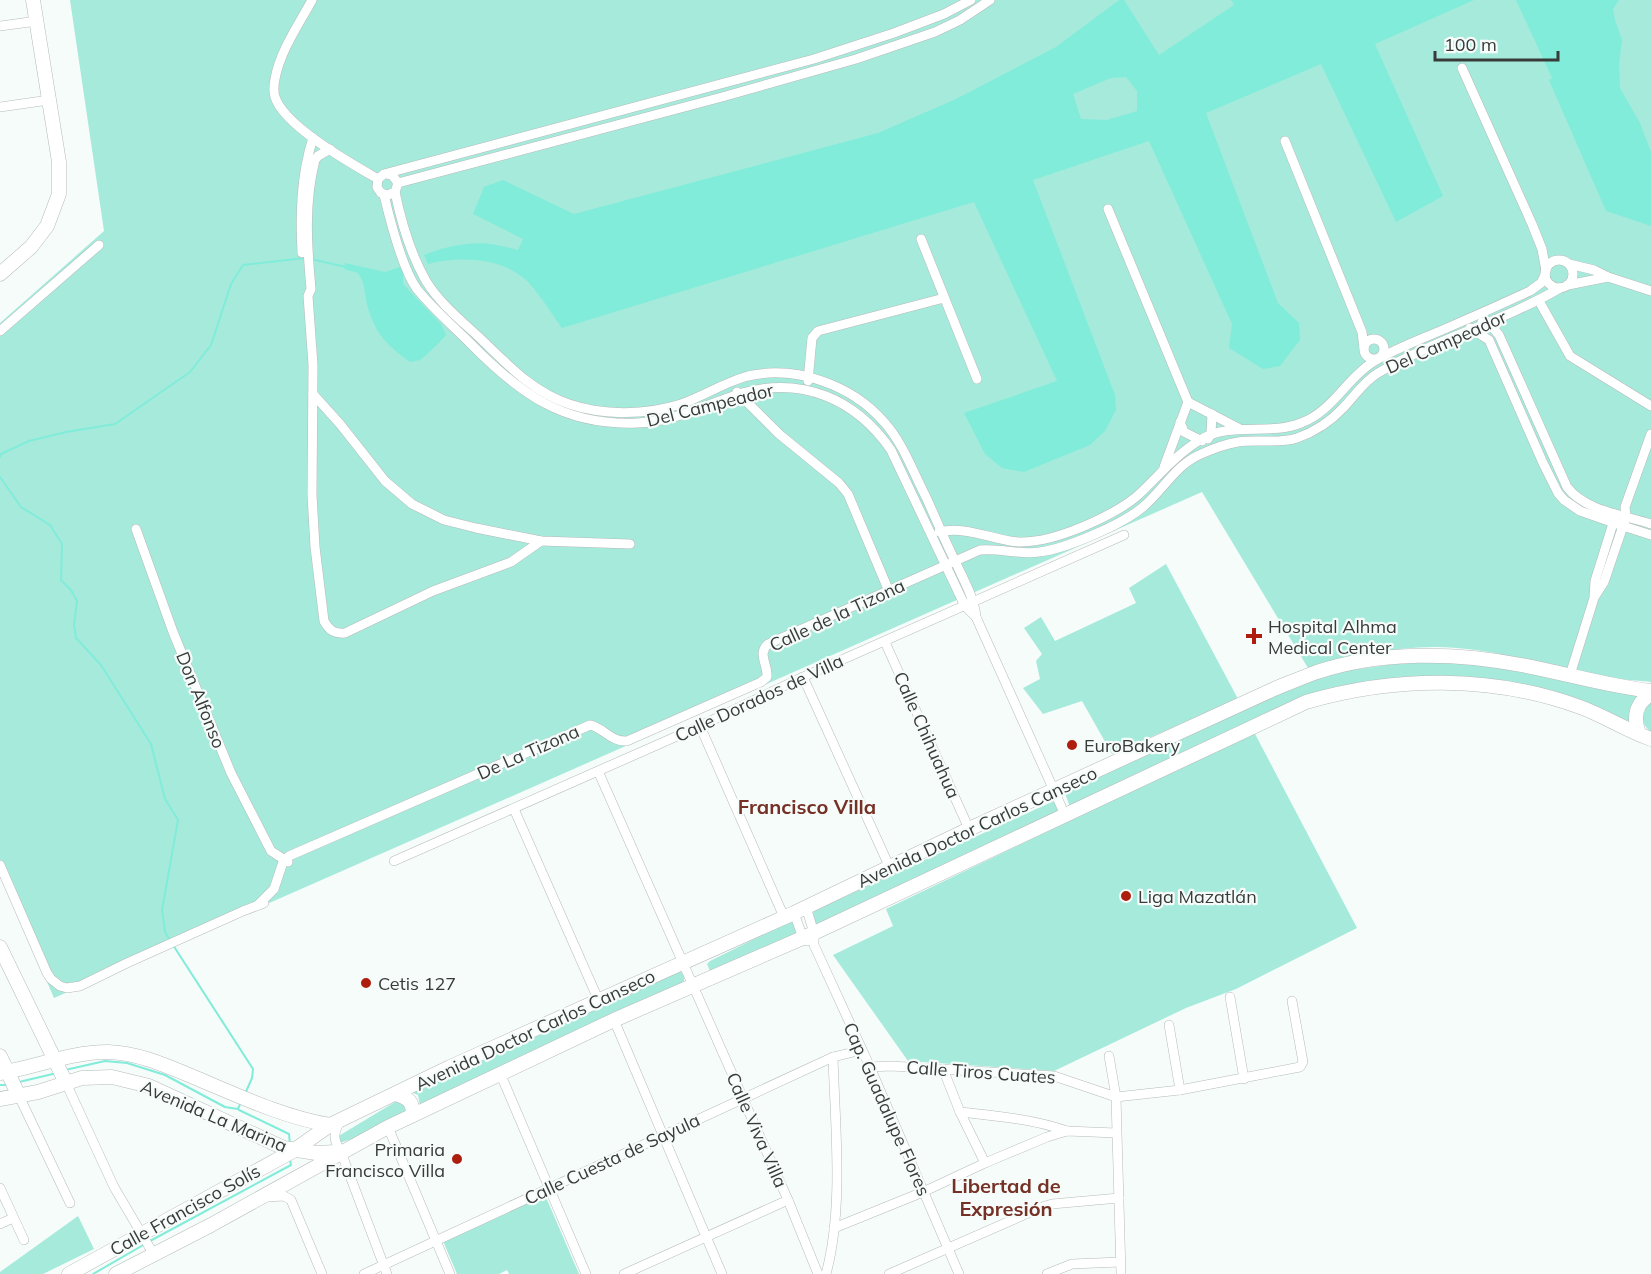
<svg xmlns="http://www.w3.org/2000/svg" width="1651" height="1274" font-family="Mulish,sans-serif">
<rect width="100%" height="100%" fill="#f6fcfa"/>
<!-- green -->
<g fill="#a6eadc">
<path d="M 70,0 L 1651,0 L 1651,682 C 1634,680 1617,680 1601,676 C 1553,667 1506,652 1457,648 C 1407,643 1356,656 1308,668 L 1202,492 L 54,998 L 0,873 L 0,323 L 104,231 Z"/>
<polygon points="1166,564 1238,699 1112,754 1082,701 1043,714 1023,688 1040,679 1036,661 1042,654 1024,628 1041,617 1055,641 1136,603 1129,588"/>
<polygon points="1447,661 1479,663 1641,696 1631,722 1595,707 1550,692 1361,684 1071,810 1065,793 1236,710 1289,686 1338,672 1394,664"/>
<path d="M 1651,700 L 1651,732 C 1638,722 1643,712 1651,700 Z"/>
<polygon points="1254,732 1357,928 1236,989 1186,1008 1054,1071 908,1061 833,955 893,926 886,909"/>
<polygon points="1056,800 1059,807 1056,812 815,929 813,911"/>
<polygon points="795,919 799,935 710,971 707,964 710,961"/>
<polygon points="676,972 681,972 684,976 684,981 679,985 420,1106 418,1095 411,1092 482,1058"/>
<polygon points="400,1099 408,1110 366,1134 340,1143 337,1137"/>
<polygon points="545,1195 579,1274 509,1274 507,1270 499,1274 457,1274 443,1241"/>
<polygon points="78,1216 94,1249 43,1274 0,1274 0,1272"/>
</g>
<!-- water -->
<g fill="#81ecd9" fill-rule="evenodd">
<path d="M 1119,0 L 1124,0 L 1159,55 L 1234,5 L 1231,0 L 1474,0 L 1375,44 L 1443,196 L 1396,222 L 1321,64 L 1206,113 L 1278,303 L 1299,323 L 1300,340 L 1286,358 L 1280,366 L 1263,369 L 1229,348 L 1232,324 L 1149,141 L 1033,180 L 1115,395 L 1116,410 L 1105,431 L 1090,445 L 1024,472 L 1002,468 L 985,454 L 964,413 L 1057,381 L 974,202 L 562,328 C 551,313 541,296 529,283 C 505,257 459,256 428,264 L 424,255 C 443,247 469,241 490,244 C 499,245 509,248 518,250 L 523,239 L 473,214 L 484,187 L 503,180 L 574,214 L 878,133 L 956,99 L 1056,47 ZM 1126,77 L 1137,91 L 1137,111 L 1107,120 L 1081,119 L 1073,94 L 1111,78 Z"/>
<polygon points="1516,0 1619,0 1613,9 1615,20 1622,40 1619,64 1620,88 1640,123 1651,152 1651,226 1606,211 1549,80 1552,78"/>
<path d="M 345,263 L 385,272 L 400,267 L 403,272 L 403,284 L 441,324 L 446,335 C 443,339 424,358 420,360 C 417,361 413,361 410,362 C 388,346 376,335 368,308 C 364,295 366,284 358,273 L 344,269 Z"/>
</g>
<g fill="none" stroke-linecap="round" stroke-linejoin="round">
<!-- stream -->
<g stroke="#81ecd9" stroke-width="2">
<polyline points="311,259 346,267"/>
<polyline points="0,457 1,454 29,441 66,432 115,424 190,372 211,345 231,284 243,265 305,258"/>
<polyline points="0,477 21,507 50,525 62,544 61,580 71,590 77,601 74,625 76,638 101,665 151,744 165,799 178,820 162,910 165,932 170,940"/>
<polyline points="173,945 253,1069 252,1078 245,1094"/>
<polyline points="65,1070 105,1061 127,1063 165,1075 225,1107 238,1109 241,1102"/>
<polyline points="19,1082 57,1073"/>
<polyline points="0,1085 7,1085"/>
<polyline points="239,1110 289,1134 290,1145"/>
<polyline points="150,1241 291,1165 290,1160"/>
<polyline points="93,1274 145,1244"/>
</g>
<defs>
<g id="street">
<path d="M 312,0 C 299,24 280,51 275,79 C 274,84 273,91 275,97 C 284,126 352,164 378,179"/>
<polyline points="0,26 37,21"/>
<polyline points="1462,68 1532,224 1542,249 1546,271"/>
<polyline points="0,107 49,100"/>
<polyline points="1285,141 1362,332 1364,348"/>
<path d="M 330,149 L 318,156 L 315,160 C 304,203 307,245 311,289 L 308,296 L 313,365 L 312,495 L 315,547 L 324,621 C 329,630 334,634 345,633 L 433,591 L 511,562 L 541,541"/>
<polyline points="387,174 392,175 398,183 395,192 388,195 381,193 377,187 378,179 384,174 814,59 894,33 944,14 971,0"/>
<polyline points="398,183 722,97 856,59 935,32 960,20 990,0"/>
<path d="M 395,192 C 401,221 411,255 426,281 C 440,304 463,322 482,340 C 509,366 533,392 569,404 C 604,416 646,415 681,404 C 704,396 725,382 748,376 C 796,365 852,385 884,422 C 903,443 913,472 926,497 C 936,519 945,541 956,563 C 964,581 974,597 976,617 L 1065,815"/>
<path d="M 384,195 C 390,220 402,269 417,289 C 433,309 453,326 471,344 C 520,394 564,426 637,423 C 675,422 707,404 742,393 C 802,376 856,399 891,450 L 965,606 L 976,617"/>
<polyline points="1108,209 1188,402"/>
<polyline points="921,239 977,379"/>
<path d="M 302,253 C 300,214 301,175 313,138"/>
<circle cx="1559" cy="274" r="14"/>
<polyline points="1569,264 1594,270 1608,277 1651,291"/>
<polyline points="1568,285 1608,277"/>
<polyline points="1539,301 1570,356 1651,406"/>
<path d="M 1482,322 L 1493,328 L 1499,335 L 1567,487 C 1585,511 1624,515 1651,524"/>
<polyline points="1470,328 1489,340 1543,463 1558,493 1564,500 1580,511 1623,526 1626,516 1625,507 1651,434"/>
<polyline points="0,331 99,245"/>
<circle cx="1374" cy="349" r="10"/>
<polyline points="808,381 812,338 818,331 944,298"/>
<polyline points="737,392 779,434 839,483 848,494 888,589"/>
<polyline points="313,394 340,424 385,481 412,504 444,520 476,528 541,541 630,544"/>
<polyline points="1188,402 1240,429"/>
<polyline points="1180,422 1184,432 1202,441"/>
<polyline points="1208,439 1211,434 1212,414"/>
<polyline points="1164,467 1188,402"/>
<polyline points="136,529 173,632 231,773 271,851 288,862"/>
<path d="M 939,532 C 963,526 986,537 1010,541 C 1022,543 1038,541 1050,538 C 1077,531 1115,514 1136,497 C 1157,478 1175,455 1200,440 C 1230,421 1269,436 1301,423 C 1333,411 1346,379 1373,362 C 1396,348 1422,339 1447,328 C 1475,316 1502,304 1530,291 L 1541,283 L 1545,275"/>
<polyline points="1595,596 1604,582 1623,526 1651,535"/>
<polyline points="885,642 969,829"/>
<polyline points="1570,675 1594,598 1595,581 1615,517"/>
<polyline points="803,677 890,868"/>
<polyline points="700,726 784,917"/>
<polyline points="598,771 788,1200 818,1274"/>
<polyline points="514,809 598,999"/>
<polyline points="394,861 700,726 803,677 1124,535"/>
<polyline points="0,865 47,973 51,979 60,986 67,988 80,986 127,963 243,911 264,903"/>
<path d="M 258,905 L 274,889 L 283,862 L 289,856 L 590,725 C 604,728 611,742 627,741 L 761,682 L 767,677 C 768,664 757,654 768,644 L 980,550 C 1000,548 1019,555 1039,552 C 1066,549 1123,524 1143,507 C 1163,490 1175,466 1199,455 C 1212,449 1225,444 1238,442 C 1257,439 1279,444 1297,438 C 1314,432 1331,421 1343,408 C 1355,396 1363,382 1378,373 C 1436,339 1502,322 1560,288"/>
<polyline points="806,907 814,933 814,945 870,1067 959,1274"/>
<polyline points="794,913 803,938 807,941"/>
<polyline points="1230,997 1244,1079"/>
<polyline points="614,1020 722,1274"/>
<polyline points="1169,1025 1180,1090"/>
<polyline points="1109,1056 1116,1097 1121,1274"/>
<polyline points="870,1067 891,1066 1054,1076 1116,1097 1180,1090 1300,1067 1303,1062 1292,1001"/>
<polyline points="943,1069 960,1112 985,1163"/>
<polyline points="500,1073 586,1274"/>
<polyline points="66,1083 114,1187 154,1255"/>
<polyline points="19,1096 70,1203"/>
<path d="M 960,1112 C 996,1116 1033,1119 1067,1131"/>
<path d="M 340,1121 C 333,1134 333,1139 341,1152 L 387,1274"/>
<polyline points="388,1127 450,1274"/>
<polyline points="0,1188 24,1240"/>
<polyline points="267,1197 284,1196 291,1200 322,1274"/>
<polyline points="0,1224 13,1218"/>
<polyline points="834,1228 923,1192 985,1163 1047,1137 1067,1131 1116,1133"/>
<polyline points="364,1274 833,1057 862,1050"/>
<polyline points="624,1274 788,1200"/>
<path d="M 826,1274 C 844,1207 835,1126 833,1057"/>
<polyline points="889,1274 1042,1207 1052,1204 1119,1198"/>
<polyline points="1047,1274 1072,1264 1120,1262"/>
</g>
<g id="secondary">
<polyline points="0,274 31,247 47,226 59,194 59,162 33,0"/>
<path d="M 1639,734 C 1633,717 1635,704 1651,694"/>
<polyline points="0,947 66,1083"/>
<polyline points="0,1056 19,1096"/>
<path d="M 0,1073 C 37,1067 70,1052 108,1052 C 139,1053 167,1066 196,1078 C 239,1096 283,1117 330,1125"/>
<path d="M 396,1094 C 409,1098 413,1102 413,1115"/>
<polyline points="0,1099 38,1092 82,1078 112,1077 149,1086 284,1148 316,1153 336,1152"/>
<path d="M 69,1274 L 293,1151 L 330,1125 L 450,1067 L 794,913 L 969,829 L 1274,689 C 1289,683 1303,677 1317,672 C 1381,651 1455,652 1521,665 C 1565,673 1607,686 1651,691"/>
<path d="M 116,1274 L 211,1225 L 388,1127 L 614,1020 L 814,933 L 1306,702 C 1395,676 1492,675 1580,707 C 1605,716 1627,731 1651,739"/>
</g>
</defs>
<!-- street casing -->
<use href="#street" stroke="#b6bbba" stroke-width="10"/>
<!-- secondary casing -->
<use href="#secondary" stroke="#b6bbba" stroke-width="15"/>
<!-- street -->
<use href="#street" stroke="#fff" stroke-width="9"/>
<!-- secondary -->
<use href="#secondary" stroke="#fff" stroke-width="14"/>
</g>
<!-- markers -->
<g fill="#ad1e0e" stroke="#f6fcfa" stroke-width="2">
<path d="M1251 627h6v6h6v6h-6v6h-6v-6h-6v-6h6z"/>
<circle cx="1072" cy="745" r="6"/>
<circle cx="1126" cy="896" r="6"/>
<circle cx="366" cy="983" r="6"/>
<circle cx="457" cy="1159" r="6"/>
</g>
<g text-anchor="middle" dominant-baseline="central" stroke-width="4.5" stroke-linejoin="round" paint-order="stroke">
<!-- street labels -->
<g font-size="18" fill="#393b3b" stroke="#f6fcfa">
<text transform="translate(1446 342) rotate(-24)">Del Campeador</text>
<text transform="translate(710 405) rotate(-14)">Del Campeador</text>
<text transform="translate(837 615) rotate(-25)">Calle de la Tizona</text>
<text transform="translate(759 698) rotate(-25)">Calle Dorados de Villa</text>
<text transform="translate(201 700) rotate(68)">Don Alfonso</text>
<text transform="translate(927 735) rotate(66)">Calle Chihuahua</text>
<text transform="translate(528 752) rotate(-24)">De La Tizona</text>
<text transform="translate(977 827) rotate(-25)">Avenida Doctor Carlos Canseco</text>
<text transform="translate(535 1030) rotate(-25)">Avenida Doctor Carlos Canseco</text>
<text transform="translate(981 1072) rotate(4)">Calle Tiros Cuates</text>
<text transform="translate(887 1109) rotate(66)">Cap. Guadalupe Flores</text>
<text transform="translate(214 1116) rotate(23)">Avenida La Marina</text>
<text transform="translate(757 1130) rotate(66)">Calle Viva Villa</text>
<text transform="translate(612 1159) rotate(-25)">Calle Cuesta de Sayula</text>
<text transform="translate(185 1210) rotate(-29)">Calle Francisco Solís</text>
</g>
<!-- poi labels -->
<g font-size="18" fill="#393b3b" stroke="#f6fcfa" text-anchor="start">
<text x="1268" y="626">Hospital Alhma<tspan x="1268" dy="21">Medical Center</tspan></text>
<text x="1084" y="745">EuroBakery</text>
<text x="1138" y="896">Liga Mazatlán</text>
<text x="378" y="983">Cetis 127</text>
<text x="445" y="1149" text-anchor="end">Primaria<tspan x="445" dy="21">Francisco Villa</tspan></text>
</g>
<!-- neighbourhood labels -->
<g font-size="20" font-weight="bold" fill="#763126" stroke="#f6fcfa">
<text x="807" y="806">Francisco Villa</text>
<text x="1006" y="1185">Libertad de<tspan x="1006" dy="23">Expresión</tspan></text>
</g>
</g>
<!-- scale -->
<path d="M1435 51v9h123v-9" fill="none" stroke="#393b3b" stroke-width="3"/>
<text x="1444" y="51" font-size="18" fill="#393b3b" stroke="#f6fcfa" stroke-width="4.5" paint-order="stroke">100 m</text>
</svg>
